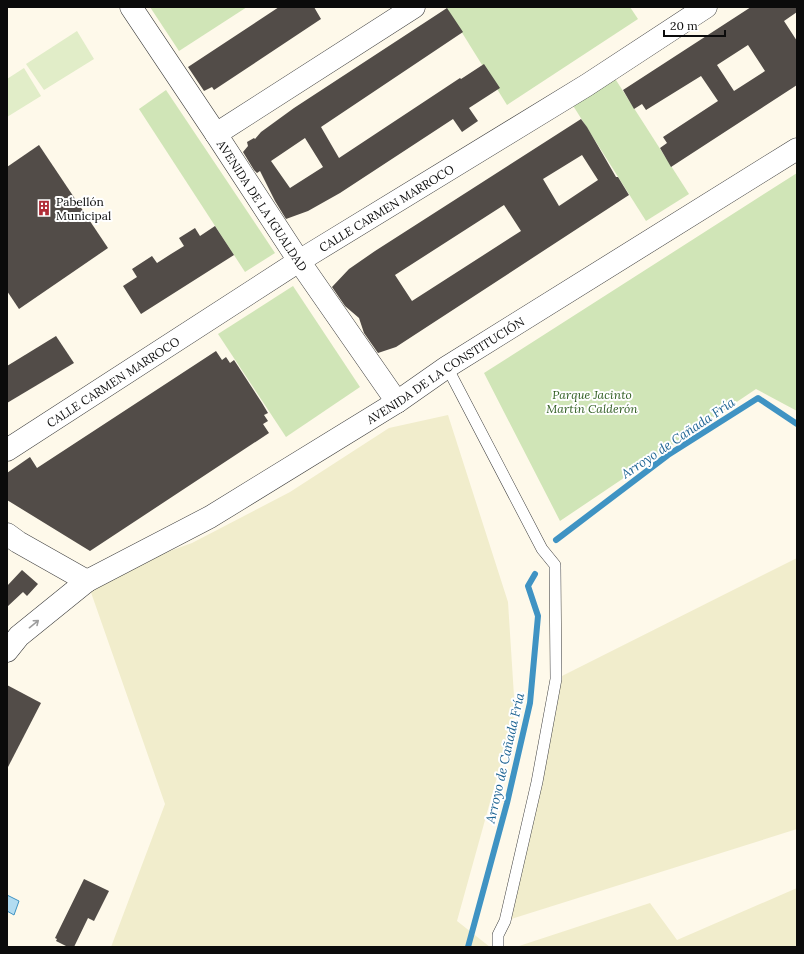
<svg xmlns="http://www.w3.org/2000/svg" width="804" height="954" font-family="Lora,serif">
<rect width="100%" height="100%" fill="#fef9ea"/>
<!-- farmland -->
<g fill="#f1edcc">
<polygon points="448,415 508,602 515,712 457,921 490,947 111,947 165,804 87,581 192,543 290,492 389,428"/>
<polygon points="797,558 797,829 505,921 556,679"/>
<polygon points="797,888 797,947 516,947 650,903 677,940"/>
</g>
<!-- green -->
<g fill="#d0e5b7">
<polygon points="150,7 247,7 179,51"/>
<polygon points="446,7 630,7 638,19 507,105"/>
<polygon points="614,77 689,194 646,221 572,104"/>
<polygon points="166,90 275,253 245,272 139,109"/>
<polygon points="797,173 797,411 756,389 560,521 484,373"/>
<polygon points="293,286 360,387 286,437 218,334"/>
</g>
<!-- pitch -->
<g fill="#e1edc8">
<polygon points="77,31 94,59 44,90 26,64"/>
<polygon points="24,68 41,96 7,117 7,79"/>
</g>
<!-- water -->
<polygon fill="#b2dcf1" stroke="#3f93c3" points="7,895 19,901 14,915 7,911"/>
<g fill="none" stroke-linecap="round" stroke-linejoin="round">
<!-- stream -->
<g stroke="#3f93c3" stroke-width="6">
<polyline points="556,540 668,455 758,398 797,424"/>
<polyline points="468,947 507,803 530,703 538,616 528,586 535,574"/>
</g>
</g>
<!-- building -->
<g fill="#524c48" fill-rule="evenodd">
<polygon points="279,7 314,7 321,19 214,90 212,87 204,91 188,67"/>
<path d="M 751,7 L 797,7 L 797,12 L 784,21 L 797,41 L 797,85 L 671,167 L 660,148 L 667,143 L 663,137 L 718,101 L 701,76 L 646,110 L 642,104 L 634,109 L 623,90 ZM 748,45 L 765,71 L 734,91 L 717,65 Z"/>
<path d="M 447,8 L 463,32 L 321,127 L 339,158 L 460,78 L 461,79 L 484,64 L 500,88 L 469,108 L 478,121 L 462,132 L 453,119 L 340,193 L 308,211 L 286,219 L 275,201 L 260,171 L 257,173 L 254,170 L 243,152 L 248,146 L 247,142 L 254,138 L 255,139 L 261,132 L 294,108 ZM 305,138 L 323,167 L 290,188 L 271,161 Z"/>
<path d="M 581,119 L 587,127 L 616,177 L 618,177 L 629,195 L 396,347 L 378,353 L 364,333 L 359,318 L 345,306 L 332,287 L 349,269 L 375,251 ZM 582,155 L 598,180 L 559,206 L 543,179 ZM 504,205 L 521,231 L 412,301 L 395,275 Z"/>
<polygon points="39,145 108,248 19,309 7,291 7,167"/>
<polygon points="215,226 234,255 141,314 123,286 137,277 132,269 152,256 157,263 171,254 184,246 179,238 195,228 200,236"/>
<polygon points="56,336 74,363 7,403 7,366"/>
<polygon points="216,351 222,360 226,357 230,363 234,360 262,403 268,413 264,415 268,421 263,424 269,433 90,551 7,500 7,473 30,457 37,468"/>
<polygon points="22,570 38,584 27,596 23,592 7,607 7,586"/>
<polygon points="7,685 41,703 7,769"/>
<polygon points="84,879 109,891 94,921 88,918 74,947 68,947 56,941 57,939 55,938"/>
</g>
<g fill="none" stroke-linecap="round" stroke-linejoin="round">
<defs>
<polyline id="service" points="447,367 542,549 555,565 556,679 537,782 505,921 498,935 498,947"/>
<g id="minor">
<polyline points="216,134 414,7"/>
<path id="s1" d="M 7,450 L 299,261 L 587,85 L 706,7"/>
<polyline points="7,534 18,542 87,581 19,636 7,651"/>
</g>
<g id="tertiary">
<path id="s2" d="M 131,7 L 216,134 L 299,261 L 397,402"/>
<path id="s3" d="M 87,581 L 210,517 L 397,402 L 447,367 L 797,149"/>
</g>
</defs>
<!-- service casing -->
<use href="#service" stroke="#3e3e3e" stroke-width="12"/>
<!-- minor casing -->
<use href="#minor" stroke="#3e3e3e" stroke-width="23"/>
<!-- tertiary casing -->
<use href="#tertiary" stroke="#3e3e3e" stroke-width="23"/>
<!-- service -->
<use href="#service" stroke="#fff" stroke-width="11"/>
<!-- minor -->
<use href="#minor" stroke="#fff" stroke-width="22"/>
<!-- tertiary -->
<use href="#tertiary" stroke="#fff" stroke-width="22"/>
</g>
<!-- one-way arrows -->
<defs><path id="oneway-shaft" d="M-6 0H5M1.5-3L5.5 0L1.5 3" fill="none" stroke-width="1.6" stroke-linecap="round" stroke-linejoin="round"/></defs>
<use stroke="#9d9d9d" href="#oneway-shaft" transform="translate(34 624) rotate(-39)"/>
<!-- icons -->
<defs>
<symbol id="building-bare" viewBox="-9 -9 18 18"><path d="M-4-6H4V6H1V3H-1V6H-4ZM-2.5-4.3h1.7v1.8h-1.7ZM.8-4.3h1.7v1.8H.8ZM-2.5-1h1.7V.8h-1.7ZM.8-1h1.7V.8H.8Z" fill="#b02d38" stroke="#fff" stroke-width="2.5" paint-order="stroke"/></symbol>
</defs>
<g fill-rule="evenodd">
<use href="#building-bare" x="33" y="197" width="22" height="22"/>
</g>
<g text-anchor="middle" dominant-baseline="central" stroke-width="4" stroke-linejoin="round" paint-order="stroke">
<!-- poi labels -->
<g font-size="12" fill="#0b0b0b" stroke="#fff" text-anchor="start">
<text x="56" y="201">Pabellón<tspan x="56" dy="14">Municipal</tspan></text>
</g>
<!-- street labels -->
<g font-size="12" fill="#0b0b0b" stroke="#fff">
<text stroke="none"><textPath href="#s2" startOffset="238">AVENIDA DE LA IGUALDAD</textPath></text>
<text stroke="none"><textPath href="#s1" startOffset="450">CALLE CARMEN MARROCO</textPath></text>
<text stroke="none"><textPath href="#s3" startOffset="416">AVENIDA DE LA CONSTITUCIÓN</textPath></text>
<text stroke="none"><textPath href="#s1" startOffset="126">CALLE CARMEN MARROCO</textPath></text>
</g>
<!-- park labels -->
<g font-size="12" font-style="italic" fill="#2f5d21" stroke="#fff">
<text x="592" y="394">Parque Jacinto<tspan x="592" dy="14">Martín Calderón</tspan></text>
</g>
<!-- water labels -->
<g font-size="13" font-style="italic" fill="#1e6493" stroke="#fff">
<text transform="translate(678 438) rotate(-34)">Arroyo de Cañada Fría</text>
<text transform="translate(505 758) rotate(-77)">Arroyo de Cañada Fría</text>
</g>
</g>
<!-- border -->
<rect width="804" height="954" fill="none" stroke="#0b0b0b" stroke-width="16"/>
<!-- scale -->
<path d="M664 30v6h61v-6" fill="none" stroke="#0b0b0b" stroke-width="2"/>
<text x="670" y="30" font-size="12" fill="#0b0b0b" stroke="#ffffff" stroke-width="3" paint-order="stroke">20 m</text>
</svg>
